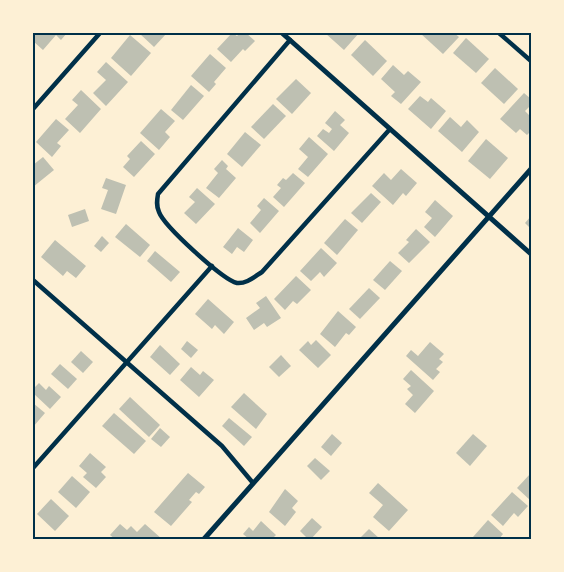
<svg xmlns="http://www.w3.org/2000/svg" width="564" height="572" font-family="'DejaVu Sans',sans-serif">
<rect width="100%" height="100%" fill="#fdf0d5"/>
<!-- building -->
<g fill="#bec0b2">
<polygon points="33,33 67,33 61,40 56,35 43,50 33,41"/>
<polygon points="139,33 167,33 154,47"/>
<polygon points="232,33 237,36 240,33 246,33 255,41 245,51 243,49 231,62 217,49"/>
<polygon points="325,33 359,33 344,50"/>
<polygon points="420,33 454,33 459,37 443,54"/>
<polygon points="130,35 151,53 131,76 111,58"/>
<polygon points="466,38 489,59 476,73 453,53"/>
<polygon points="365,40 387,61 373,76 351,55"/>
<polygon points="210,54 226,68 214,82 216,84 209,92 191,76"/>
<polygon points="106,62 128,82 106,106 93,93 106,80 97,72"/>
<polygon points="393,65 404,75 408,71 421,82 401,104 391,96 395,92 381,79"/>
<polygon points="495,68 518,89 504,104 481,83"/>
<polygon points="296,79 311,93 292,114 276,99"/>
<polygon points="191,85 204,96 183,120 171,110"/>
<polygon points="81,90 101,109 80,133 65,119 78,105 72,100"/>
<polygon points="524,93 531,99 531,105 525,111 531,117 531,131 527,135 520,129 516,133 500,119"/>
<polygon points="420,96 428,102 431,98 446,111 431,129 408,109"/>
<polygon points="273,104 286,116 264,139 251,127"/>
<polygon points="161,109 175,121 165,132 170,137 159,150 140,133"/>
<polygon points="335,111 345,120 340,125 349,133 334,151 317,136 323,129 329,133 332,129 325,123"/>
<polygon points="450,117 461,127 467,120 479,132 462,152 438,131"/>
<polygon points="56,119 69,130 57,143 61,146 52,157 36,142"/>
<polygon points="245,132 261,145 242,167 227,154"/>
<polygon points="309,137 328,154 308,177 298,169 308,157 299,149"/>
<polygon points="486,139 508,158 490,179 468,161"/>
<polygon points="141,141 155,154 134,177 123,167 130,159 127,156"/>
<polygon points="43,157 54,170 33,187 33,165"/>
<polygon points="222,160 228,166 226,169 236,178 219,198 206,188 218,173 214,169"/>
<polygon points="401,169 417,183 406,196 403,193 393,205 372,186 384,173 391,180"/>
<polygon points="293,173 305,183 284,207 273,197 281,188 277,185 283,178 286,180"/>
<polygon points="106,178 126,185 116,214 101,209 108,190 102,188"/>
<polygon points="197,188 215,204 196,224 184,213 195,202 189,197"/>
<polygon points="371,193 381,202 362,223 351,213"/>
<polygon points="264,198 279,211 260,233 250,223 261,210 257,206"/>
<polygon points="435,200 453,216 435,237 424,227 432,218 425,212"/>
<polygon points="85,209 89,221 72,227 68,215"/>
<polygon points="531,216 531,229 525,223"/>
<polygon points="345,219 358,230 337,255 324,243"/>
<polygon points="126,224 150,245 140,257 115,237"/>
<polygon points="238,228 253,240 244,252 237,247 232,254 223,247"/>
<polygon points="416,229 430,242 409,263 398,253 409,242 406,240"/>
<polygon points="102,236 109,243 101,252 94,246"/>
<polygon points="55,240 86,266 76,278 67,271 63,276 41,257"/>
<polygon points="321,248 337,263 324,277 320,272 311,281 300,271"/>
<polygon points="155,251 180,272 171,282 147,261"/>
<polygon points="390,261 402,271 385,290 373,280"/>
<polygon points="296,276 311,290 297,304 293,301 285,310 274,299"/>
<polygon points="369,288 380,298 360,319 349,309"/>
<polygon points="266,296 281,318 267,327 264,323 254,330 246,318 260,308 256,303"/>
<polygon points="208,299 234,322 224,334 215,325 212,329 195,314"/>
<polygon points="338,311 356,327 349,335 346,333 335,347 320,334"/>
<polygon points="316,340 331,355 318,368 299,350 308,341 311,345"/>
<polygon points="187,341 198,350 191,358 181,349"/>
<polygon points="430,342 444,354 439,359 443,362 436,369 440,372 433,380 406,356 411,350 418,356"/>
<polygon points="160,345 180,364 170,375 150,357"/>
<polygon points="81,351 93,362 83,373 71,362"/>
<polygon points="281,355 291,366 279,377 269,367"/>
<polygon points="60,364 77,379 68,389 51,374"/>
<polygon points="191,367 200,375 203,371 214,380 199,397 180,380"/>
<polygon points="411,370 434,391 415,413 405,404 413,395 407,389 411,386 403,379"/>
<polygon points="39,383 46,390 49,386 61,397 50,409 33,393 33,389"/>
<polygon points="244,393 267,414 256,429 231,407"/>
<polygon points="130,397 160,425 149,437 119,409"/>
<polygon points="33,403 45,413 33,427"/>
<polygon points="114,413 146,441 134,454 102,426"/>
<polygon points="229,418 252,437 244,446 222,426"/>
<polygon points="160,428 170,437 161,447 151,439"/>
<polygon points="332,434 342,443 331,456 321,447"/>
<polygon points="473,434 487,446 470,466 456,453"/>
<polygon points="90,453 106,467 101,472 106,477 96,488 83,477 87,473 79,466"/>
<polygon points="315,458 330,471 321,480 307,466"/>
<polygon points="188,473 205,487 199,494 196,492 189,500 192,502 171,526 154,512"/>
<polygon points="531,473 531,501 517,488"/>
<polygon points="72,476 90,492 76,508 58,492"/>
<polygon points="378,483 408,510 389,531 373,517 383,505 369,493"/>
<polygon points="285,489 298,501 292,508 296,512 285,526 269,512"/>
<polygon points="512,492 528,506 518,517 514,513 503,526 491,515"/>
<polygon points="51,499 69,516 55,531 37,514"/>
<polygon points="312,518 322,527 311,539 308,539 300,531"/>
<polygon points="488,520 503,534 499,539 475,539 473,537"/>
<polygon points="261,521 276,535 272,539 249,539 243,534 249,527 253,531"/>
<polygon points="120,524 127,530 131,526 137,532 145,524 162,539 115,539 110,535"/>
<polygon points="369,529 380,539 361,537"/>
</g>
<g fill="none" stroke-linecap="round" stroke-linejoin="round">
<!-- minor -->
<g stroke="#003049" stroke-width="4.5">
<polyline points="499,33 531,61"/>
<path d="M 290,40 L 158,194 C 157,200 156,206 159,212 C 164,226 223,280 237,283 C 246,284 254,277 262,272 L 390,129"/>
<polyline points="33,109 100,33"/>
<polyline points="33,280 222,446 253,483"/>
<polyline points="33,468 212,266"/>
</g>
<!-- tertiary -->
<g stroke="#003049" stroke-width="5">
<polyline points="282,33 531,254"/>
<polyline points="204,539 531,169"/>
</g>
</g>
<!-- border -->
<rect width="564" height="572" fill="none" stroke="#fdf0d5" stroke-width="69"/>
<rect x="34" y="34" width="496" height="504" fill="none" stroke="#003049" stroke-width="2"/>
</svg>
